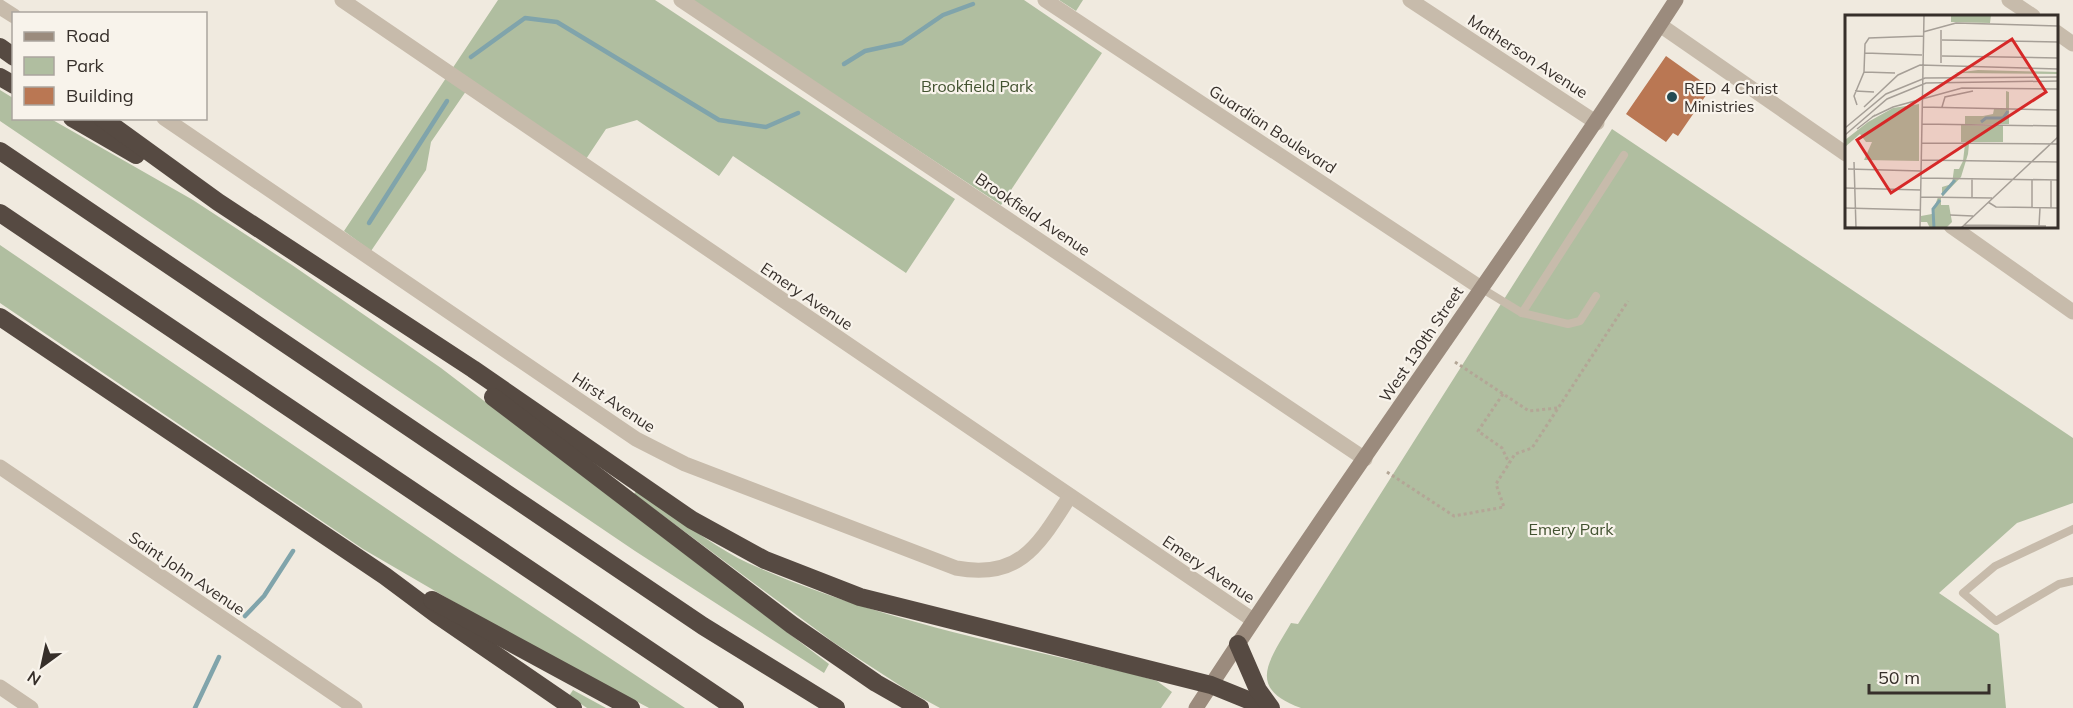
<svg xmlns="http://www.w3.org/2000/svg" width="2073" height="708" font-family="Mulish,sans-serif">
<rect width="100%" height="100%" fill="#f0eadf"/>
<!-- green -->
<g fill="#b0bea0">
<polygon points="498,0 655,0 955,199 906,273 733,156 719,176 637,120 606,129 586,159 473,81 431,142 426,170 371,251 344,231"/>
<polygon points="691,0 1024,0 1102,53 1001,205"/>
<polygon points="1059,0 1083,0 1076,11"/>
<polygon points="0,90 13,98 14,118 51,119 193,200 292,265 441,368 829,664 824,673 635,551 0,121"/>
<path d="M 1612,129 L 2073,438 L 2073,503 L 2017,523 L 1939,593 L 1999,634 L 2006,708 L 1301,708 C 1245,688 1270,660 1291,623 L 1298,624 Z"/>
<polygon points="0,245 459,558 685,708 649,708 502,630 363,549 0,303"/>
<path d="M 637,490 C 670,512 713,547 748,563 C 870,618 1003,644 1133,674 L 1157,681 L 1172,692 L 1161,708 L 940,708 L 907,690 L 833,642 L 634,494 Z"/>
<polygon points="573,690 606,708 587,708 569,696"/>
</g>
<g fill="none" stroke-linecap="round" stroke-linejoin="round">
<!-- stream -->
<g stroke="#80a4ab" stroke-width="4.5">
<polyline points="471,57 525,18 557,22 719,120 766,127 798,113"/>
<polyline points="844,64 865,51 902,43 943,15 973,4"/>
<polyline points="369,223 447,101"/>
<polyline points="245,616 264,596 293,551"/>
<polyline points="195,708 219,657"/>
</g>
</g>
<!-- building -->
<polygon fill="#ba7753" points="1666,56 1711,88 1678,136 1673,133 1666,142 1626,114"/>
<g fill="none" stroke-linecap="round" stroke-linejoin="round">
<!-- path -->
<g stroke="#b3a696" stroke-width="3" stroke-dasharray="3 3" stroke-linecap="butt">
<polyline points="1455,362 1529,411 1557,408"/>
<polyline points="1503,394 1478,431 1502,448 1509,463"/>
<polyline points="1387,472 1454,516 1504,507 1496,484 1515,454 1532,448 1628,301"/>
</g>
<!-- lane -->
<g stroke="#c7bbab" stroke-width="8">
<polyline points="1481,288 1522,313 1624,155"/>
<polyline points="1522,313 1568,324 1580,321 1596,296"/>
<polyline points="2073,529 1995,566 1963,593 1996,621 2059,584 2073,581"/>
</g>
<!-- street -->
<g stroke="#c7bbab" stroke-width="15">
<polyline points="342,0 1253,620"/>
<polyline points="681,0 1365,459"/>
<polyline points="1045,0 1481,288"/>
<polyline points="1410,0 1597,123"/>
<polyline points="2009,0 2033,16"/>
<polyline points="0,7 14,16"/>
<polyline points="1660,25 1846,154"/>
<polyline points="2056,32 2073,44"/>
<path d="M 164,118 L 636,439 L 685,464 L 956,568 C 1021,580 1039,544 1070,496"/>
<polyline points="1951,226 2073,312"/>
<polyline points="0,467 355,708"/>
<polyline points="0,687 31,708"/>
</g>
<!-- secondary -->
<path stroke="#9b8b7d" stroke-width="15" d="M 1196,708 C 1351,469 1521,239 1676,0"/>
<!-- highway -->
<g stroke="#564a42" stroke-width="18">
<polyline points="0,47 14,57"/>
<polyline points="0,77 14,85"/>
<polyline points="72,118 136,155"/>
<polyline points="102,118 218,202 473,369 692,520 765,560 860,597 1211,685 1268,708"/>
<polyline points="0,151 703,626 836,708"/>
<polyline points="0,213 735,708"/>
<polyline points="0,317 385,576 436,614 573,708"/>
<polyline points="493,397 792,625 876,683 920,708"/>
<polyline points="432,600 631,708"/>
<polyline points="1238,644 1258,690 1271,708"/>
</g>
</g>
<!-- markers -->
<circle fill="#234b53" stroke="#f8f3eb" stroke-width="2" cx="1672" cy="97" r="6"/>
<g text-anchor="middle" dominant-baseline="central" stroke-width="4.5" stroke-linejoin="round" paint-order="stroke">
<!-- street labels -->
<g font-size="16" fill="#362f2a" stroke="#f8f3eb">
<text transform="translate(1528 56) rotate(33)">Matherson Avenue</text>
<text transform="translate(1273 129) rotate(33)">Guardian Boulevard</text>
<text transform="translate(1033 214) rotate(34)">Brookfield Avenue</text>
<text transform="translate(807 296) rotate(34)">Emery Avenue</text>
<text transform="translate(1421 344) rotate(-56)">West 130th Street</text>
<text transform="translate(614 402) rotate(33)">Hirst Avenue</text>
<text transform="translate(1209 569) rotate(34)">Emery Avenue</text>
<text transform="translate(187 573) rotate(34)">Saint John Avenue</text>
</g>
<!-- park labels -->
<g font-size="16" fill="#425230" stroke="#f8f3eb">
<text x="977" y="86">Brookfield Park</text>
<text x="1571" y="529">Emery Park</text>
</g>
<!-- poi labels -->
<g font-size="16" fill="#362f2a" stroke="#f8f3eb" text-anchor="start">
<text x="1684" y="88">RED 4 Christ<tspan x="1684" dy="18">Ministries</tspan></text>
</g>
</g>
<!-- overview -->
<g transform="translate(1845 15)">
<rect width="213" height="213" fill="#f0eadf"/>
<path d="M 106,0 L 146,0 L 145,8 L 106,7 ZM 133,55 L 213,57 L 213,59 L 109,58 ZM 161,76 L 164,77 L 164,109 L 120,109 L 120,101 L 138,101 L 148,99 L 149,94 L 161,94 ZM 74,89 L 74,146 L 19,145 L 27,127 L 21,127 L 15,119 L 0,132 L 0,125 L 23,107 L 48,93 ZM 116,110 L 158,111 L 158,127 L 116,127 ZM 120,129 L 124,129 L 123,139 L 116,162 L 97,182 L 97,172 L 107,169 L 109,154 L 114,154 L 118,146 ZM 93,182 L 96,182 L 96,190 L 104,190 L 107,207 L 101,213 L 85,213 L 82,207 L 76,207 L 76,201 L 87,199 Z" fill="#b0bea0"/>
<path fill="none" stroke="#80a4ab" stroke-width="3" d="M 136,107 L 141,103 L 158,103 L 163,96M 97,180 L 110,165M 89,213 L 88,194 L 95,185"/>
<path fill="none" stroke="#a69f97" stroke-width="1.5" d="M 96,15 L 96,48M 78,17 L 111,8 L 213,11M 97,25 L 213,27M 20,38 L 77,40M 97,41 L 213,43M 19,57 L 50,58M 10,76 L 29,77M 12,90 L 9,81 L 19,57 L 20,29 L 24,23 L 78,21M 19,92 L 53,60 L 75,50 L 213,54M 77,92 L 213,95M 97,92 L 100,82 L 128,76M 27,102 L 48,92 L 117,73 L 213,74M 77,109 L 213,111M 0,113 L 41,79 L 80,63 L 213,62M 12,114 L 30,100M 0,120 L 42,84 L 81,68 L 213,66M 76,128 L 213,129M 76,145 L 213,147M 9,147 L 11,213M 3,154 L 76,156M 76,163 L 213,165M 187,165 L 187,193M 206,165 L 206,193M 0,173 L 76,175M 76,182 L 147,183M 127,183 L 127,163M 143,187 L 151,192 L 213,193M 0,193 L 75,195M 105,200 L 128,201M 119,210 L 201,211M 194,211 L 195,193M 0,212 L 29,213M 75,213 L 79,0M 116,213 L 213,122"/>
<path fill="#d62828" fill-opacity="0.15" stroke="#d62828" stroke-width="3" d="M 167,24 L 201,77 L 46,178 L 12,125 Z"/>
<rect width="213" height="213" fill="none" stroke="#362f2a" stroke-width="3"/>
</g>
<!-- legend -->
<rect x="12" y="12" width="195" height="108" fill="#f8f3eb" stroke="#aaa59e" stroke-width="1.5"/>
<rect x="24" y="32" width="30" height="9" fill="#9b8b7d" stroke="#aaa59e" stroke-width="1.5"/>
<text x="66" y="42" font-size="18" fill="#362f2a">Road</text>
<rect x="24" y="57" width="30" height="18" fill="#b0bea0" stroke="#aaa59e" stroke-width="1.5"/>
<text x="66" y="72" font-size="18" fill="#362f2a">Park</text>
<rect x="24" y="87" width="30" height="18" fill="#ba7753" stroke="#aaa59e" stroke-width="1.5"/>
<text x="66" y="102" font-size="18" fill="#362f2a">Building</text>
<!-- north arrow -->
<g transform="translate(42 666) rotate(213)" stroke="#f8f3eb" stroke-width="4.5" paint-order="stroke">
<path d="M0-4.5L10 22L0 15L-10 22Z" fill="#362f2a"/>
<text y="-9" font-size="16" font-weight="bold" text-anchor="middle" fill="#362f2a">N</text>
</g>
<!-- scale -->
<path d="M1869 684v9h120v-9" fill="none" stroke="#362f2a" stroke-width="3"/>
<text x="1878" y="684" font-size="18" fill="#362f2a" stroke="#f8f3eb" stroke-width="4.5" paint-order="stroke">50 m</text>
</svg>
